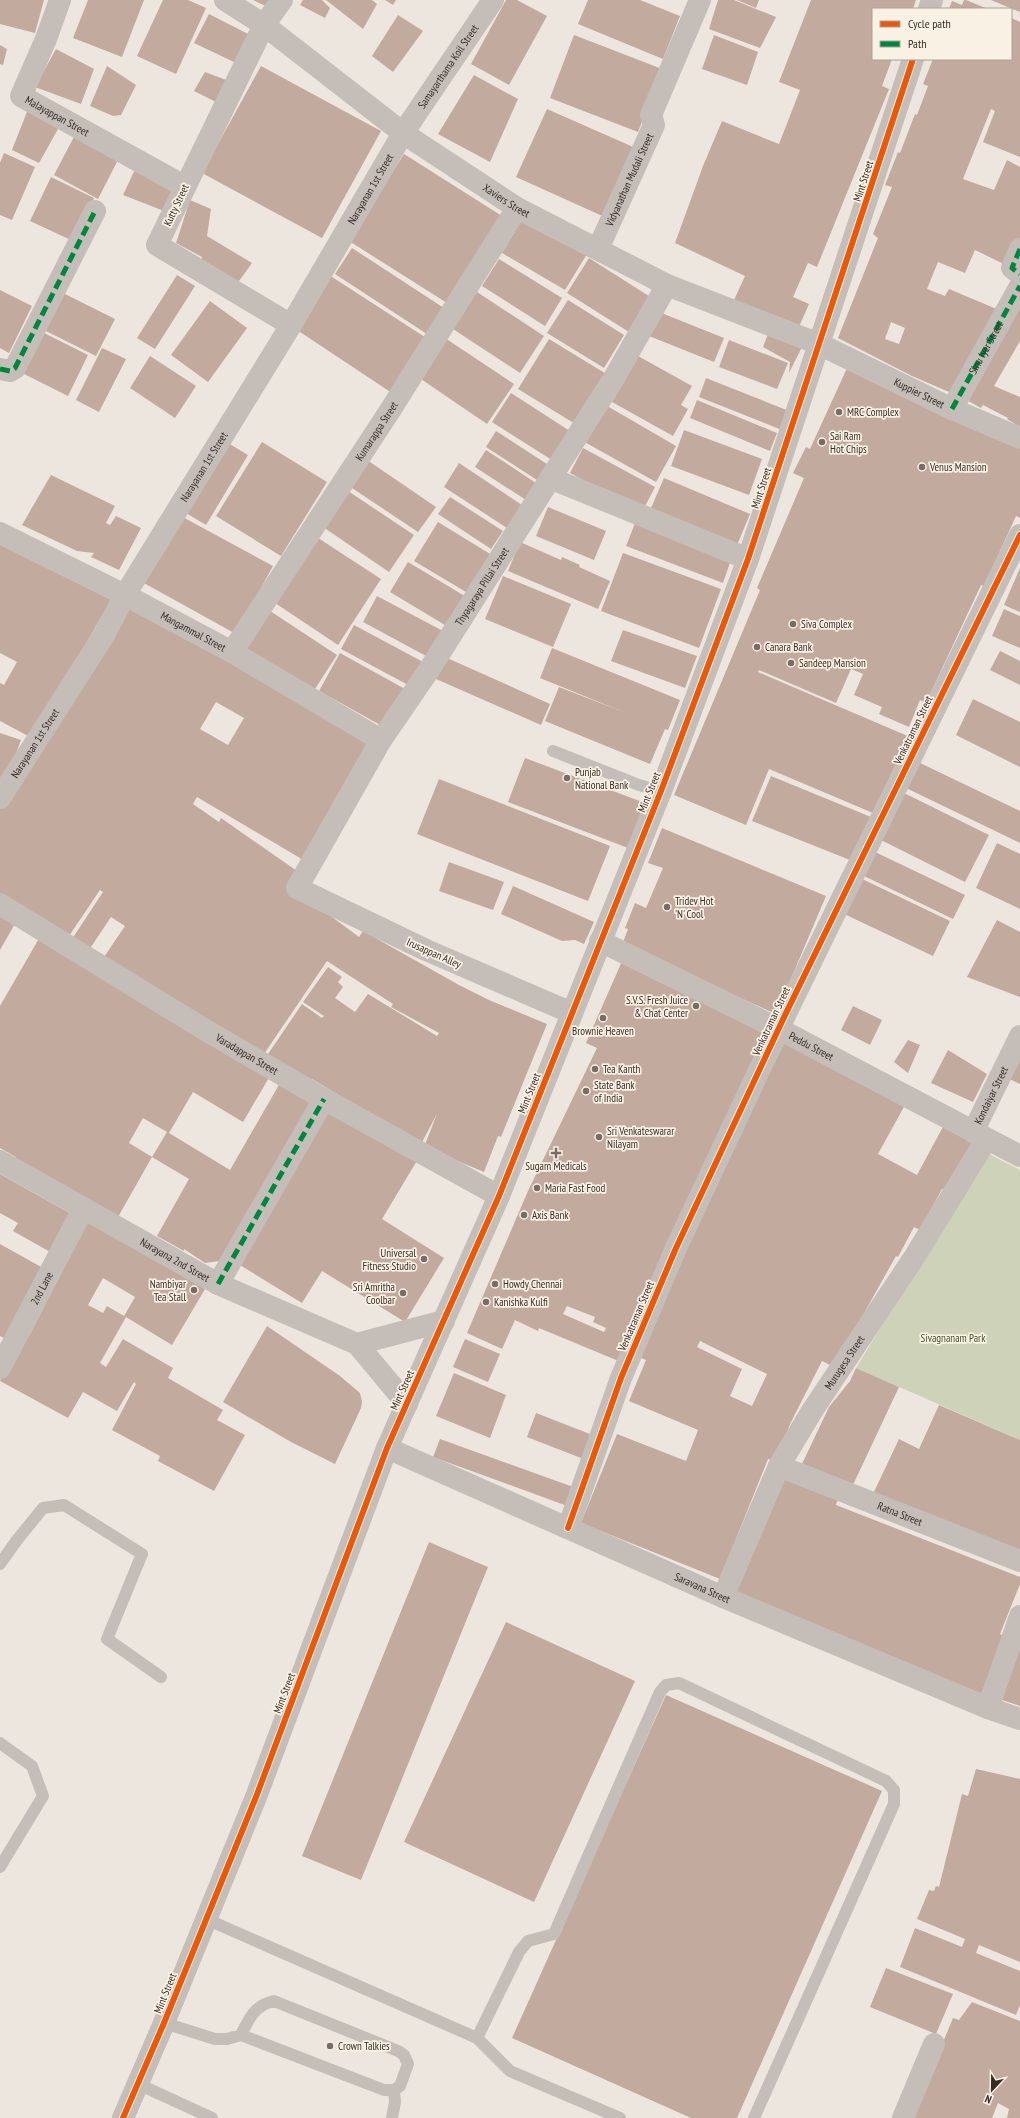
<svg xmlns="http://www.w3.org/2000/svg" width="1020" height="2118" font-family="'PT Sans Narrow',sans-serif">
<rect width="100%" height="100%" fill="#ede6de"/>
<!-- green -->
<polygon fill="#cdd2b8" points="987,1153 1020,1170 1020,1440 856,1368"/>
<!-- building -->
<g fill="#c2aa9f" fill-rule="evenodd">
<polygon points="0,0 44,0 35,33 0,24"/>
<polygon points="88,0 144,0 122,57 73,38"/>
<polygon points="163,0 188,0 206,8 176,74 137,56"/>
<polygon points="253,0 278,0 272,9"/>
<polygon points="303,0 322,0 330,8 325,18 300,5"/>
<polygon points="326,0 372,0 377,4 363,29"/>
<polygon points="385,0 396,0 393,5"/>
<polygon points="506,0 517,0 547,16 509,85 471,64"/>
<polygon points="588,0 640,0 680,16 663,59 578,24"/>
<polygon points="718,0 734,0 776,17 760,48 709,29"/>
<polygon points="737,0 759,0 756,8"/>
<polygon points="811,0 916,0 913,9 873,9 873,59 892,59 882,86 889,89 817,267 808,263 793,297 809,304 798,329 734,300 745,276 675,243 703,166 722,121 779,144 800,90 779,82"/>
<polygon points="964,0 966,0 988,9 949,9 952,1 962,5"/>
<polygon points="991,0 1020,0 1020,12"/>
<polygon points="209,14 250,35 236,63 194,43"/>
<polygon points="398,15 423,31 393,72 372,56"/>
<path d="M 1011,18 L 1020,22 L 1020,157 L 983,142 L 995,111 L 991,109 L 963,179 L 994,190 L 1007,160 L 1020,167 L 1020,238 L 1008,266 L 975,250 L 965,273 L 938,262 L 927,289 L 945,296 L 949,289 L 999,310 L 956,395 L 912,376 L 838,338 L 878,238 L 873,234 L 892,187 L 885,185 L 898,152 L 900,153 L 915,114 L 917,115 L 928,86 L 923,84 L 933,59 L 1011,59 ZM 891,322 L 905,328 L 899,344 L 885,339 Z"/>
<polygon points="574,35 662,69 638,132 550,98"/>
<polygon points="714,35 758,52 747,85 702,69"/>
<polygon points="0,45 7,49 3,65 0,64"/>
<polygon points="56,49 94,69 81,104 35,87"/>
<polygon points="107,66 136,85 121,115 113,116 90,106"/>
<polygon points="261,66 381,131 322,238 202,173"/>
<polygon points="205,72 242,86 228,108 194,91"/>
<polygon points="474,75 518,99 490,162 438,134"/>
<polygon points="30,104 62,122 39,163 12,150"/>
<polygon points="547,109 640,150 609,219 516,177"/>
<polygon points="77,131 121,154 98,199 54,175"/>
<polygon points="4,153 35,167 12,220 0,215 0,163"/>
<polygon points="404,154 502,216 447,303 349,241"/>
<polygon points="138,163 179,188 169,213 123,195"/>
<polygon points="51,177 94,198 73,241 30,221"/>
<polygon points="190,200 211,209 207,236 252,263 234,288 199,270 202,257 176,243"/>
<polygon points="524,216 587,254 565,290 502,253"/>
<polygon points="352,248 450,312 433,338 335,274"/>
<polygon points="589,258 652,298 629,332 567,293"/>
<polygon points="499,259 562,298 545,326 482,286"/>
<polygon points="177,275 195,286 155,349 137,338"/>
<polygon points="329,275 431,341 395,395 294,328"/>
<polygon points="0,290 32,306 9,353 0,348"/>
<polygon points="57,290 115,319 96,356 38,327"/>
<polygon points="477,292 544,336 520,373 453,329"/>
<polygon points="1020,297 1020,341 994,386 1020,397 1020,427 1007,419 1008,418 983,405 981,408 961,397"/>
<polygon points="568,300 624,335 604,368 547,333"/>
<polygon points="210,301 247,328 208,382 171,355"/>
<polygon points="659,312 724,338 714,362 649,336"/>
<polygon points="770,329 803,345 789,373 790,362 763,347"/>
<polygon points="40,331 88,355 68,396 20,372"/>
<polygon points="442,336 514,384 487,424 415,375"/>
<polygon points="549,339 608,375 577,425 518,389"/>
<polygon points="729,340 788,363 777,389 719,367"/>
<polygon points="102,348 126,359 99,412 76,400"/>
<polygon points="150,356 196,386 175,418 130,388"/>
<polygon points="638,356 692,386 681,405 688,409 673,436 612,402"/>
<polygon points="848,366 1020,444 1020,518 1016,516 984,586 981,585 926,703 920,700 909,727 879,714 882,707 854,695 863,674 851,669 836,703 759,670 758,672 910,737 873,813 769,769 746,825 674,795 760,590 757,588 804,478 793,473 806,447 810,449"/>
<polygon points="706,378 789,411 782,430 699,397"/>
<polygon points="511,393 573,433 555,462 492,422"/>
<polygon points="697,400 777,433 770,451 690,418"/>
<polygon points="602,403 676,446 656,482 581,440"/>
<polygon points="684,430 762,459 749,495 671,466"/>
<polygon points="496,431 550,466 540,482 486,447"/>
<polygon points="223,440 248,455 206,525 181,510"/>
<polygon points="262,442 327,482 281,556 216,516"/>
<polygon points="583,448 655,487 642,512 570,473"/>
<polygon points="486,450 536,483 526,500 475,467"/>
<polygon points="367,460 436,507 418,532 349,486"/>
<polygon points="459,463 525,507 510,530 444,487"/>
<polygon points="51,475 115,506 106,523 110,525 116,516 141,528 119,570 91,557 94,553 77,551 22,525"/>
<polygon points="664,478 750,514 737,545 651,508"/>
<polygon points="348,491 414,535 389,572 323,527"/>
<polygon points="450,497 503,531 491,549 438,514"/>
<polygon points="548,507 606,531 594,560 536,536"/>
<polygon points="179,515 273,566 236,634 142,582"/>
<polygon points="636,521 732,557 723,583 626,546"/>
<polygon points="438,522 495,557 471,595 414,561"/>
<polygon points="312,534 381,579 338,645 269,599"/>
<polygon points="0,540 112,598 62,686 30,737 0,721 0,683 4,685 17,662 0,653"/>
<polygon points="520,542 561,560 562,557 580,565 579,567 610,581 598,609 508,571"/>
<polygon points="623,553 721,589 699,648 601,611"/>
<polygon points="408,562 468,598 450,628 390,592"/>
<polygon points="1020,568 1020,612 1004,605"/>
<polygon points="503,576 571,604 553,647 485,619"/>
<polygon points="377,596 443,631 428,657 363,622"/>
<path d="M 131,605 L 374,746 L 305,861 L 197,797 L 193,804 L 219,822 L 221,818 L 297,871 L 328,914 L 359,937 L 363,931 L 459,985 L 489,1000 L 547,1024 L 501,1137 L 498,1136 L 484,1172 L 424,1147 L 437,1114 L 421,1144 L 312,1079 L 307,1085 L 266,1057 L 302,1004 L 322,1018 L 324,1016 L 303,1002 L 328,967 L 342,977 L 338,982 L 343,987 L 335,998 L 355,1012 L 368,994 L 437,1036 L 439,1033 L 391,1007 L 393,1004 L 327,961 L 262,1057 L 102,960 L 125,926 L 111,917 L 87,953 L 70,942 L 103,892 L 100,890 L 67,939 L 0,895 L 0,809 ZM 216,702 L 244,718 L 228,745 L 200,729 Z"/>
<polygon points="264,607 337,655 313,692 240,645"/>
<polygon points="1004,609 1020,616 1020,648 992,636"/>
<polygon points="354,625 425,663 412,687 341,649"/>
<polygon points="623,630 697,656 685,688 611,661"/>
<polygon points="552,648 680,700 668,730 665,729 650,764 545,721 559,687 626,713 540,678"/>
<polygon points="1000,651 1020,661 1020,685 990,670"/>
<polygon points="340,653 405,689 384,727 319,691"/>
<polygon points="445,657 550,704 541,725 436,679"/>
<polygon points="973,699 1020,722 1020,767 956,735"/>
<polygon points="0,733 21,740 10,770 0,785"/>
<polygon points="525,758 645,803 628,848 508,802"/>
<polygon points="916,761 1020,811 1020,843 904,787"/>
<polygon points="771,776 871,817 850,860 752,821"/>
<polygon points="439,779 610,846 588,901 417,834"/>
<polygon points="902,792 989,835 965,882 879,839"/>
<polygon points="662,828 826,896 776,1014 622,945 628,929 625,928 635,903 646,908 663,868 648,863"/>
<polygon points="997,843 1020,854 1020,909 976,888"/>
<polygon points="873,851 965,895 953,919 862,875"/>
<polygon points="449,862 504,882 493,910 439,891"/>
<polygon points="858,877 950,921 933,956 842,913"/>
<polygon points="513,886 594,922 584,944 575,940 562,941 501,914"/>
<polygon points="0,913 16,922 0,950"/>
<polygon points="997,920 1020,932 1020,997 967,977"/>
<polygon points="41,935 270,1076 243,1122 193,1092 169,1133 230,1170 280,1083 315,1104 219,1261 205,1263 184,1249 184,1251 157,1236 189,1179 152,1157 167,1132 143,1118 129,1143 152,1157 118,1217 15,1159 16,1157 0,1148 0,1006"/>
<path d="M 623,959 L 771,1034 L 621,1362 L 539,1328 L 538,1331 L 515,1320 L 502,1349 L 467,1333 L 528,1191 L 597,1048 L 586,1043 ZM 567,1306 L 595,1317 L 593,1322 L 606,1328 L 604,1332 L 563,1314 Z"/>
<polygon points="853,1006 882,1020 870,1045 841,1030"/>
<polygon points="908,1040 920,1045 908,1073 894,1062"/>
<path d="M 785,1041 L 905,1105 L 878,1154 L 917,1175 L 944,1125 L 975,1142 L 948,1192 L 942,1189 L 920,1230 L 914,1227 L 898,1257 L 896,1256 L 834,1367 L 822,1361 L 791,1422 L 775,1461 L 768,1459 L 720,1579 L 581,1523 L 617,1434 L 686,1461 L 698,1430 L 629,1401 L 646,1360 L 641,1358 L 669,1281 ZM 700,1341 L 767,1374 L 752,1406 L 730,1396 L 742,1369 L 697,1347 Z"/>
<polygon points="1020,1046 1020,1084 1005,1077"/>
<polygon points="948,1050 987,1074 973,1102 931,1083"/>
<polygon points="328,1107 418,1159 382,1219 444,1258 405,1322 322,1271 302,1303 235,1262"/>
<polygon points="0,1174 73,1215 52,1253 13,1231 18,1223 0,1213"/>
<path d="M 88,1220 L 205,1289 L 172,1345 L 126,1317 L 100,1363 L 106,1367 L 123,1339 L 173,1368 L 168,1378 L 223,1410 L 217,1420 L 245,1435 L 214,1491 L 158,1461 L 160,1456 L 112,1430 L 136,1384 L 134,1382 L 117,1411 L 83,1392 L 68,1418 L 0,1381 L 24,1333 L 29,1336 ZM 103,1278 L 135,1297 L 124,1316 L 107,1306 L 103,1313 L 88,1305 Z"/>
<polygon points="0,1244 43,1268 8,1340 0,1336"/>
<polygon points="267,1326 340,1376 360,1393 362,1402 361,1408 335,1464 291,1442 223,1402"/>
<polygon points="465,1339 500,1354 488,1382 453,1367"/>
<polygon points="856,1368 899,1387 852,1487 802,1464 829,1407 850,1381"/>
<polygon points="454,1373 506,1395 490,1438 436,1416"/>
<polygon points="939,1405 1020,1440 1020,1553 873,1494 899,1439 919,1449"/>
<polygon points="536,1413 595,1436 586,1460 527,1437"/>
<polygon points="440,1439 576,1488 570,1507 433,1457"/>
<polygon points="781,1476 838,1499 836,1505 1020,1577 1020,1584 1000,1634 1004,1636 980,1697 734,1596"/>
<polygon points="429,1542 488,1567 361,1880 302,1856"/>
<polygon points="506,1622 635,1681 534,1902 404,1842"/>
<polygon points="1020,1633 1020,1706 1002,1700"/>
<polygon points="666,1695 882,1791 737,2118 691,2118 512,2038"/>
<polygon points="976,1769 1020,1779 1020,1962 979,1945 976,1953 1020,1971 1020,2005 1016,2015 900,1967 915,1928 962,1947 965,1939 917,1919 929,1890 934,1891 936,1886 939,1887 962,1794 968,1796"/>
<polygon points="886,1968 953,1994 936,2034 870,2007"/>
<polygon points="972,2002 1020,2021 1020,2118 1007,2118 1009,2109 998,2103 992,2118 906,2118 929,2076 953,2018 959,2020"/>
</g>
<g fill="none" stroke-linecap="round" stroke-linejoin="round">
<!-- service -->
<g stroke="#c5beb8" stroke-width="12">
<polyline points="553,751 639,785 661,791"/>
<polyline points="0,1564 17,1540 43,1508 64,1505 142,1554 107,1639 161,1677"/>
<polyline points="0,1743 32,1766 43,1796 0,1867"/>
<polyline points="206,1919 477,2038 510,2071 620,2118"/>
<path d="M 164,2023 L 215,2039 L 227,2039 L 241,2035 L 384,2090 L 394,2090 L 400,2086 L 408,2064 L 404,2055 L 398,2051 L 274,2001 C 255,2005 249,2018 241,2035"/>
<polyline points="477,2038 519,1952 528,1941 554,1934 660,1692 666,1685 679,1683 886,1781 894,1790 894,1804 754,2118"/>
<polyline points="138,2084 212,2118"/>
<polyline points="392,2118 395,2102 394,2090"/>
</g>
<!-- minor -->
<g stroke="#c5beb8" stroke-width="22">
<path id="s1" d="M 60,0 L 46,39 L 21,96 L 184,186"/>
<path id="s2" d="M 225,0 L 264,25 L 403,133 L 517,208 L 667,285 L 819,344 L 952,409 L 1020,438"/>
<polyline points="282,0 264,25 157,245 291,325"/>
<path id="s3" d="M 598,249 L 654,125 L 651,115 L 700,0"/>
<polyline points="1020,249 1012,268 1020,274"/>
<polyline points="0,369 10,371 15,368 95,211"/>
<polyline points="952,409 1020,286"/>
<polyline points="550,478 748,559"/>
<path id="s4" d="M 0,533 L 125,595 L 232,652 L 381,740"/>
<path id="s5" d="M 232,652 L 391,409 L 517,208"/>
<path id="s6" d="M 0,798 L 104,635 L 125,595 L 291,325 L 403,133 L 493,0"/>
<path id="s7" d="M 0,904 L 202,1028 L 324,1099 L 499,1196"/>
<path id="s8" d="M 600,941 L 779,1029 L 1020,1156"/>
<path id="s9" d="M 572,1013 L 426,950 L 297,888 L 381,740 L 429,670 L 614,378 L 667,285"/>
<path id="s10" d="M 973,1132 L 1020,1036"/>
<path id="s11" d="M 0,1161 L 218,1284 L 357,1344 L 407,1404"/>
<polyline points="218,1284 324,1099"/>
<polyline points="357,1344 444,1321"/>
<path id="s12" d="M 0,1368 L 83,1209"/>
<path id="s13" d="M 387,1448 L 723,1597 L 988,1708 L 1020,1719"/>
<path id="s14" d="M 779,1466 L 1020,1561"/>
<polyline points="568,1528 621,1378 676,1248 786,1013 1020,535"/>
<path id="s15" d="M 723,1597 L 779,1466 L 812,1411 L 915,1256 L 986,1140"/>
<polyline points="988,1708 1020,1616"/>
<polyline points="903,2118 934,2044"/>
</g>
<!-- tertiary -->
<g stroke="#c5beb8" stroke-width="22">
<polyline points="929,9 932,0"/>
<polyline points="123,2118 164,2023 256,1797 387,1448 499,1196 661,791 748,559 913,59"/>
</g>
<!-- quiet -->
<g stroke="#00873e" stroke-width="5" stroke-dasharray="10 5" stroke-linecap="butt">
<polyline points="1020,249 1012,268 1020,274"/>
<polyline points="0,369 10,371 15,368 95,211"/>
<path id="s16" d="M 952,409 L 1020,286"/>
<polyline points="218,1284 324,1099"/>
</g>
<defs>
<g id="cycleway">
<polyline points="568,1528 621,1378 676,1248 786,1013 1020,535"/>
<polyline points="123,2118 164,2023 256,1797 387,1448 499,1196 661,791 748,559 913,59"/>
</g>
</defs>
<!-- cycleway casing -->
<use href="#cycleway" stroke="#faf1e5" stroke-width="8"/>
<!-- cycleway -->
<use href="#cycleway" stroke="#e8590c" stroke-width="6"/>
</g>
<!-- markers -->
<g fill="#766d66" stroke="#faf1e5" stroke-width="1.5">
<circle cx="839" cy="412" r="4"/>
<circle cx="822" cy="442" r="4"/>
<circle cx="922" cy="467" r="4"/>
<circle cx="793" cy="624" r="4"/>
<circle cx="757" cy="647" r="4"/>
<circle cx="791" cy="663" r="4"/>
<circle cx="567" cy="778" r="4"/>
<circle cx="667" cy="907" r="4"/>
<circle cx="696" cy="1006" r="4"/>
<circle cx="603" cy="1018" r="4"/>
<circle cx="595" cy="1069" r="4"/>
<circle cx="586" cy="1091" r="4"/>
<circle cx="599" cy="1137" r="4"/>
<path d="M554 1147h4v4h4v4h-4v4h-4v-4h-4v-4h4z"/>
<circle cx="537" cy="1188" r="4"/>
<circle cx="524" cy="1215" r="4"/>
<circle cx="424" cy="1259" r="4"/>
<circle cx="495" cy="1284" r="4"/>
<circle cx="194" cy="1290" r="4"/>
<circle cx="403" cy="1293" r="4"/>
<circle cx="486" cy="1302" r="4"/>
<circle cx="330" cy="2046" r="4"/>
</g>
<g text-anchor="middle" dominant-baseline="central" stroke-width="3.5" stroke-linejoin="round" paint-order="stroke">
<!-- street labels -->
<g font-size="11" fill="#362c26" stroke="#faf1e5">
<text stroke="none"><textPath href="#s6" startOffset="858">Samayarthama Koil Street</textPath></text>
<text stroke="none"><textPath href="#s1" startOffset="145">Malayappan Street</textPath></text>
<text stroke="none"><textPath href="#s3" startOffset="76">Vidyanathan Mudali Street</textPath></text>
<text transform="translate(863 181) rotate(-72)">Mint Street</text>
<text stroke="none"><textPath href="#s6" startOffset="713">Narayanan 1st Street</textPath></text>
<text stroke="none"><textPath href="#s2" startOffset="346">Xaviers Street</textPath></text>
<text transform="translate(176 205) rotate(-65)">Kutty Street</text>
<text stroke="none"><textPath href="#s16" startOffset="70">Sinu Iyer Street</textPath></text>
<text stroke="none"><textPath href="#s2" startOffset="802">Kuppier Street</textPath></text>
<text stroke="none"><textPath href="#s5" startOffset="264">Kumarappa Street</textPath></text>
<text stroke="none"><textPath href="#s6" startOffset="389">Narayanan 1st Street</textPath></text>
<text transform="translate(761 488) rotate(-72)">Mint Street</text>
<text stroke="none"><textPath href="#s9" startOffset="656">Thyagaraya Pillai Street</textPath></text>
<text stroke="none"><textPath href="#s4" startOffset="217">Mangammal Street</textPath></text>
<text transform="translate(913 730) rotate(-64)">Venkatraman Street</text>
<text stroke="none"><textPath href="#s6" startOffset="65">Narayanan 1st Street</textPath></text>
<text transform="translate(649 792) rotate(-68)">Mint Street</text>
<text transform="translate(434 953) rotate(24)">Irusappan Alley</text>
<text transform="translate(771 1021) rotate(-65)">Venkatraman Street</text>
<text stroke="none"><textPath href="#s8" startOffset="236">Peddu Street</textPath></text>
<text stroke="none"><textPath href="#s7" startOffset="289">Varadappan Street</textPath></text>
<text transform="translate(529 1093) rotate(-68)">Mint Street</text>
<text stroke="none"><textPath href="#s10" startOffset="41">Kondaiyar Street</textPath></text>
<text stroke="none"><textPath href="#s11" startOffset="201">Narayana 2nd Street</textPath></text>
<text stroke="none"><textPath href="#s12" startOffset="90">2nd Lane</textPath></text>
<text transform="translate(636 1316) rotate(-67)">Venkatraman Street</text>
<text stroke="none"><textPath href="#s15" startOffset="265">Murugesa Street</textPath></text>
<text transform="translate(402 1390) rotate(-66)">Mint Street</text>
<text stroke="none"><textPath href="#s14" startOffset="130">Ratna Street</textPath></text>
<text stroke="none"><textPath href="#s13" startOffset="345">Saravana Street</textPath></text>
<text transform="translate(284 1693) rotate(-69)">Mint Street</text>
<text transform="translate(165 1993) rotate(-68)">Mint Street</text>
</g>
<!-- poi labels -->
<g font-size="11" fill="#362c26" stroke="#faf1e5" text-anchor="start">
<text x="847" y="412">MRC Complex</text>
<text x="830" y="436">Sai Ram<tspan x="830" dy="13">Hot Chips</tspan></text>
<text x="930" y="467">Venus Mansion</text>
<text x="801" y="624">Siva Complex</text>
<text x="765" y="647">Canara Bank</text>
<text x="799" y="663">Sandeep Mansion</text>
<text x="575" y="772">Punjab<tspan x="575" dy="13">National Bank</tspan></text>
<text x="675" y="901">Tridev Hot<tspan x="675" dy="13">'N' Cool</tspan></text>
<text x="688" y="1000" text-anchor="end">S.V.S. Fresh Juice<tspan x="688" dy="13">&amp; Chat Center</tspan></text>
<text x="603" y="1031" text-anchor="middle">Brownie Heaven</text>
<text x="603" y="1069">Tea Kanth</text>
<text x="594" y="1085">State Bank<tspan x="594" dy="13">of India</tspan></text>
<text x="607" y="1131">Sri Venkateswarar<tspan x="607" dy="13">Nilayam</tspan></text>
<text x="556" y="1166" text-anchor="middle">Sugam Medicals</text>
<text x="545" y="1188">Maria Fast Food</text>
<text x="532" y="1215">Axis Bank</text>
<text x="416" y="1253" text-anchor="end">Universal<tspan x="416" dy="13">Fitness Studio</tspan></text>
<text x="186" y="1284" text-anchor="end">Nambiyar<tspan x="186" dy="13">Tea Stall</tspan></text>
<text x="503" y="1284">Howdy Chennai</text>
<text x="395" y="1287" text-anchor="end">Sri Amritha<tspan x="395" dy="13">Coolbar</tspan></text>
<text x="494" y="1302">Kanishka Kulfi</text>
<text x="338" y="2046">Crown Talkies</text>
</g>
<!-- park labels -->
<g font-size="11" fill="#445628" stroke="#faf1e5">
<text x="953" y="1338">Sivagnanam Park</text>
</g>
</g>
<!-- legend -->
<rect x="872" y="8" width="140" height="52" fill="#faf1e5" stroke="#aca299"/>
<rect x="880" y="21" width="20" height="6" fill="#e8590c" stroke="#aca299"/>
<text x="908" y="28" font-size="12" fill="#362c26">Cycle path</text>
<rect x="880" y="41" width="20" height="6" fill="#00873e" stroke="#aca299"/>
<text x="908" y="48" font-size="12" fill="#362c26">Path</text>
<!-- north arrow -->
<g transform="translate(992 2090) rotate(202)" stroke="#faf1e5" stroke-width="3" paint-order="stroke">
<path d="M0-3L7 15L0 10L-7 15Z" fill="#362c26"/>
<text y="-6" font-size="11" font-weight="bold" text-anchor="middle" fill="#362c26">N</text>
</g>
</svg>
